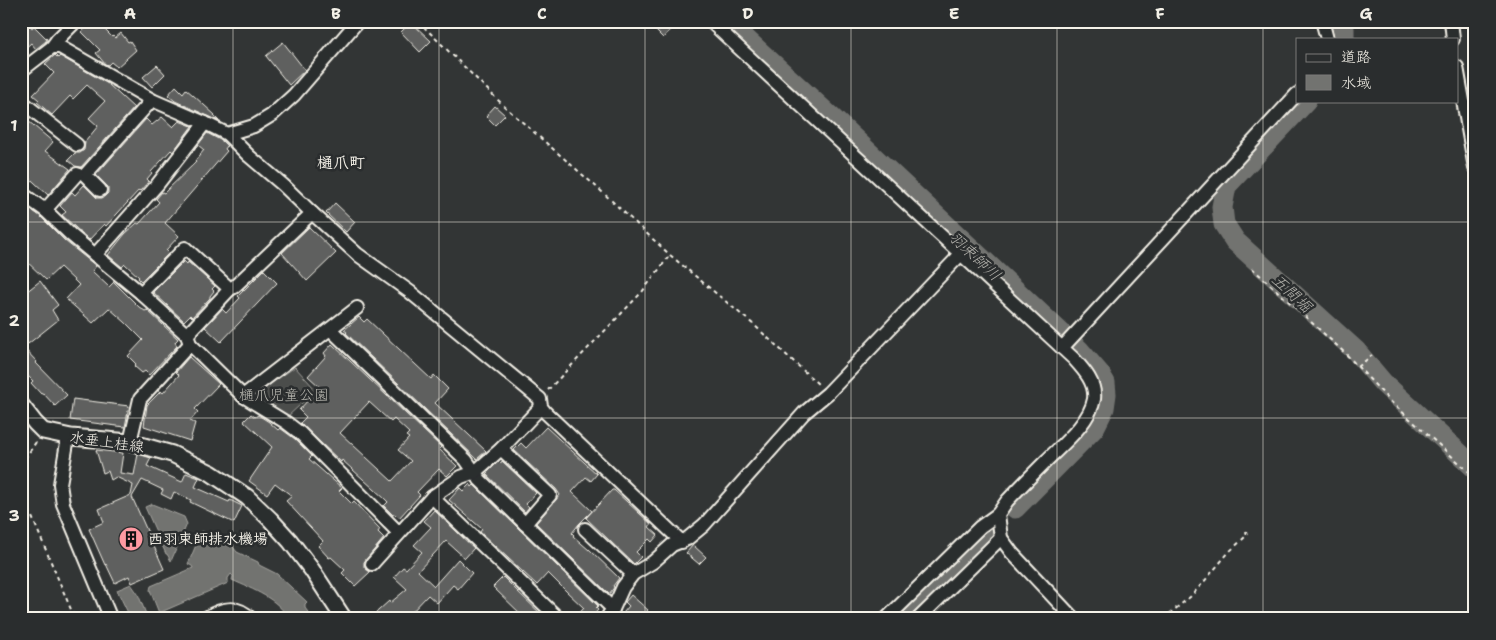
<svg xmlns="http://www.w3.org/2000/svg" width="1496" height="640" font-family="'Shantell Sans','Klee One',sans-serif">
<rect width="100%" height="100%" fill="#323535"/>
<filter id="ink" filterUnits="userSpaceOnUse"><feTurbulence type="fractalNoise" baseFrequency=".02" numOctaves="2"/><feDisplacementMap in="SourceGraphic" scale="10" xChannelSelector="R" yChannelSelector="G"/><feConvolveMatrix kernelMatrix="1 2 1 2 8 2 1 2 1" color-interpolation-filters="sRGB"/></filter>
<g filter="url(#ink)">
<!-- green -->
<polygon fill="#4b4d4c" stroke="#a09f9a" points="295,367 316,390 286,418 259,400 259,392"/>
<!-- water -->
<g fill="#727370" stroke="#a6a5a0">
<polygon points="152,504 184,517 187,524 171,561 167,554 166,554 145,507"/>
<path d="M 202,531 L 233,547 L 237,552 L 258,562 L 259,565 L 277,574 L 307,602 L 305,604 L 305,608 L 310,615 L 310,619 L 289,619 C 277,598 254,590 232,580 L 233,576 L 231,574 L 228,578 L 228,583 L 159,613 L 150,590 L 151,586 L 193,568 L 192,566 L 188,564 Z"/>
<polygon points="131,584 138,594 148,619 131,619 117,590"/>
</g>
<g fill="none" stroke-linecap="round" stroke-linejoin="round">
<!-- river -->
<g stroke="#727370" stroke-width="21">
<polyline points="726,21 831,117 1080,351 1099,373 1105,383 1106,394 1104,408 1094,428 1015,508"/>
<polyline points="1340,21 1344,29 1344,39"/>
<polyline points="1306,101 1226,186 1222,207 1224,224 1235,241 1356,351 1383,383 1475,468"/>
<polyline points="904,619 986,537"/>
</g>
</g>
<!-- building -->
<g fill="#5f605f" stroke="#f4f1e8" fill-rule="evenodd">
<polygon points="21,21 25,21 32,28 34,26 47,39 46,41 36,49 31,43 21,52"/>
<polygon points="92,21 96,21 112,37 113,36 115,38 121,33 128,42 130,41 136,50 117,67 111,62 108,65 105,64 96,53 100,50 82,32"/>
<polygon points="663,21 678,21 663,38 655,30"/>
<polygon points="411,22 431,41 420,52 401,32"/>
<polygon points="283,42 305,70 289,85 266,56"/>
<polygon points="55,55 58,58 60,56 108,84 134,108 81,167 75,166 68,160 75,153 80,153 84,150 85,142 98,126 89,118 105,101 87,85 73,99 70,96 52,115 37,102 39,100 33,95 54,73 45,64"/>
<polygon points="157,65 165,74 152,87 143,77"/>
<polygon points="176,86 183,93 186,89 193,95 215,115 214,116 219,121 175,101 168,95"/>
<polygon points="495,106 505,115 495,125 486,116"/>
<polygon points="21,115 53,142 45,151 70,169 48,195 21,170"/>
<polygon points="162,117 173,127 179,121 192,126 173,152 171,150 151,172 152,173 147,179 149,181 140,191 139,190 106,226 104,224 89,240 62,215 66,212 60,206 72,192 75,195 84,185 97,198 102,198 105,196 108,193 108,187 96,175 146,119 152,125"/>
<polygon points="207,133 222,141 227,146 225,149 227,151 165,223 179,236 166,250 169,253 141,281 138,278 139,277 125,264 122,267 108,255 125,234 137,223 139,224 159,202 156,199 162,192 164,193 196,162 195,161 204,150 198,145"/>
<polygon points="335,203 355,222 346,232 326,213"/>
<polygon points="23,204 40,216 65,241 96,266 92,271 109,287 114,282 139,307 145,311 147,310 178,339 175,342 177,346 149,375 145,371 142,373 134,366 136,364 128,356 143,340 125,322 109,308 93,323 66,299 79,285 75,281 60,267 46,280 21,256 21,206"/>
<polygon points="309,227 336,253 307,281 282,253"/>
<polygon points="184,261 187,264 188,262 215,286 212,289 214,291 210,296 210,298 192,317 190,315 184,321 153,292"/>
<polygon points="264,270 277,283 221,342 205,327 222,309 226,313 240,298 238,296"/>
<polygon points="40,281 58,305 52,310 58,320 28,344 21,334 21,296"/>
<polygon points="359,317 364,322 367,319 431,379 434,375 448,389 435,403 486,451 477,459 346,333 347,332 344,330"/>
<path d="M 332,344 L 441,447 L 439,449 L 457,466 L 447,476 L 439,469 L 417,492 L 420,495 L 399,518 L 395,514 L 393,515 L 384,506 L 388,502 L 385,499 L 342,460 L 341,462 L 300,423 L 306,417 L 299,410 L 320,387 L 308,376 L 326,356 L 324,353 ZM 369,402 L 391,422 L 394,419 L 409,433 L 406,436 L 409,438 L 398,450 L 411,461 L 392,481 L 340,433 Z"/>
<polygon points="21,345 37,362 36,363 67,395 55,406 43,393 41,394 31,383 33,381 21,369"/>
<polygon points="189,357 219,384 195,409 198,412 190,421 195,423 190,441 144,426 147,405 161,391 163,393 179,375 176,372"/>
<polygon points="73,399 129,406 125,427 70,420"/>
<polygon points="251,414 255,417 258,415 269,422 278,430 280,428 295,439 312,456 309,459 342,488 339,491 352,504 354,502 380,529 378,532 384,538 364,562 364,567 370,572 355,586 342,573 345,570 331,557 329,558 318,546 323,541 286,501 292,496 275,483 267,494 249,481 272,447 244,421"/>
<polygon points="546,427 597,474 591,481 586,477 572,492 592,511 579,524 572,533 574,535 573,536 589,550 589,549 619,578 613,586 614,587 613,589 609,594 536,523 560,495 556,489 514,450 521,443 526,448"/>
<polygon points="96,450 123,453 120,473 134,475 138,454 151,458 147,466 182,482 186,473 199,478 195,487 229,502 230,500 242,506 234,523 190,502 191,500 174,492 171,499 161,494 163,490 142,480 132,497 164,569 132,583 129,576 115,583 106,564 105,565 89,529 104,522 99,509 131,495 133,485 116,477 111,480 108,471 103,473"/>
<polygon points="502,461 536,493 526,504 529,507 525,512 486,474 498,462 500,464"/>
<polygon points="470,484 472,487 474,485 598,606 596,608 598,610 590,619 574,619 584,608 566,591 548,573 537,585 480,532 482,529 449,500 460,488 463,491"/>
<polygon points="612,490 614,490 651,524 649,527 658,535 652,542 649,539 636,552 641,557 634,564 586,518"/>
<polygon points="434,510 474,548 465,558 446,541 418,571 434,586 458,559 472,573 458,589 453,585 437,603 428,595 410,614 414,619 369,619 389,601 390,603 407,589 394,577 403,567 406,569 422,552 414,545 431,527 424,521"/>
<polygon points="693,545 706,557 699,564 686,553"/>
<polygon points="503,577 514,588 546,619 526,619 493,587"/>
<polygon points="631,595 648,610 640,619 618,619 629,606 625,602"/>
</g>
<g fill="none" stroke-linecap="round" stroke-linejoin="round">
<defs>
<g id="minor">
<path d="M 710,21 L 1074,359 C 1084,370 1096,383 1094,399 C 1090,422 1063,444 1047,460 C 1034,473 1020,487 1007,501 L 998,514 L 1001,538 L 1012,553 L 1074,619"/>
<polyline points="1321,21 1323,24 1327,39"/>
<polyline points="1451,21 1453,39"/>
<polyline points="52,47 57,40 76,21"/>
<polyline points="1457,67 1475,168"/>
<polyline points="21,71 52,47 60,47 152,100 205,123 227,134 249,156 283,185 312,213 357,254 410,292 540,399 541,407 545,412 682,542"/>
<polyline points="21,101 77,145"/>
<polyline points="227,134 254,126 272,115 294,95 358,21"/>
<polyline points="100,190 85,175 152,100"/>
<polyline points="21,193 45,210 71,235 141,293 187,335 190,344 243,396 287,423 300,433 399,533"/>
<polyline points="45,210 77,174"/>
<polyline points="95,255 157,185 205,123"/>
<polyline points="230,289 234,287 312,213"/>
<polyline points="141,293 185,248 230,289 187,335"/>
<polyline points="331,330 466,460 480,480 613,609"/>
<polyline points="1062,348 1297,94"/>
<polyline points="243,396 357,308"/>
<polyline points="68,437 60,484 63,504 111,619"/>
<polyline points="130,442 140,399 190,344"/>
<polyline points="501,449 550,495 525,524"/>
<polyline points="432,497 559,619"/>
<polyline points="585,529 633,574"/>
<polyline points="372,564 432,497 461,477 475,472 501,449 541,407"/>
<path d="M 204,619 C 220,609 237,603 251,619"/>
<polyline points="606,619 613,609 623,587 633,574 653,562 672,545 687,539 704,525 804,413 828,393 961,254"/>
<polyline points="886,619 980,527 998,514"/>
<polyline points="918,619 1001,538"/>
</g>
<polyline id="major" points="21,405 35,423 43,431 71,437 130,442 172,454 211,473 247,497 270,519 290,541 312,570 344,619"/>
</defs>
<!-- minor casing -->
<use href="#minor" stroke="#f4f1e8" stroke-width="16"/>
<!-- major casing -->
<use href="#major" stroke="#f4f1e8" stroke-width="19"/>
<!-- path -->
<g stroke="#f4f1e8" stroke-width="2" stroke-dasharray="4 4" stroke-linecap="butt">
<polyline points="418,21 504,106 600,190 670,255 754,325 819,385"/>
<polyline points="1252,268 1345,353 1390,401 1475,477"/>
<polyline points="1358,367 1372,355"/>
<polyline points="548,390 642,292 670,255"/>
<polyline points="36,442 24,460 24,489 27,505 75,619"/>
<polyline points="1163,619 1190,597 1202,584 1229,552 1247,535 1246,531"/>
</g>
<!-- minor -->
<use href="#minor" stroke="#2a2d2e" stroke-width="12"/>
<!-- major -->
<use href="#major" stroke="#2a2d2e" stroke-width="15"/>
</g>
</g>
<!-- grid -->
<path fill="none" stroke="#f4f1e8" stroke-width="1" stroke-opacity="0.55" d="M 233,21 L 233,619M 439,21 L 439,619M 645,21 L 645,619M 851,21 L 851,619M 1057,21 L 1057,619M 1263,21 L 1263,619M 21,222 L 1475,222M 21,418 L 1475,418"/>
<!-- icons -->
<defs>
<symbol id="building-disc" viewBox="-11 -11 22 22"><circle r="9.5" fill="#ff9aa2" stroke="#2a2d2e"/><path d="M-4-6H4V6H1V3H-1V6H-4ZM-2.5-4.3h1.7v1.8h-1.7ZM.8-4.3h1.7v1.8H.8ZM-2.5-1h1.7V.8h-1.7ZM.8-1h1.7V.8H.8Z" fill="#111"/></symbol>
</defs>
<g fill-rule="evenodd">
<use href="#building-disc" x="117" y="525" width="28" height="28"/>
</g>
<g text-anchor="middle" dominant-baseline="central" stroke-width="5" stroke-linejoin="round" paint-order="stroke">
<!-- park labels -->
<g font-size="15" fill="#b9b8b1" stroke="#2a2d2e">
<text x="284" y="395">樋爪児童公園</text>
</g>
<!-- street labels -->
<g font-size="15" fill="#f4f1e8" stroke="#2a2d2e">
<text transform="translate(107 442) rotate(8)">水垂上桂線</text>
</g>
<!-- poi labels -->
<g font-size="15" font-weight="bold" fill="#f4f1e8" stroke="#2a2d2e" text-anchor="start">
<text x="148" y="539">西羽束師排水機場</text>
</g>
<!-- neighbourhood labels -->
<g font-size="16" font-weight="bold" fill="#f4f1e8" stroke="#2a2d2e">
<text x="341" y="162">樋爪町</text>
</g>
<!-- water labels -->
<g font-size="16" font-style="italic" fill="#b3b2ac" stroke="#2a2d2e">
<text transform="translate(975 256) rotate(43)">羽束師川</text>
<text transform="translate(1292 293) rotate(43)">五間堀</text>
</g>
</g>
<!-- margin -->
<rect width="1496" height="640" fill="none" stroke="#2a2d2e" stroke-width="55"/>
<!-- legend -->
<rect x="1296" y="38" width="162" height="65" fill="#2a2d2e" stroke="#7b7b78"/>
<rect x="1306" y="54" width="25" height="8" fill="#2a2d2e" stroke="#7b7b78"/>
<text x="1341" y="62" font-size="15" fill="#f4f1e8">道路</text>
<rect x="1306" y="75" width="25" height="15" fill="#727370" stroke="#7b7b78"/>
<text x="1341" y="88" font-size="15" fill="#f4f1e8">水域</text>
<rect x="28" y="28" width="1440" height="584" fill="none" stroke="#f4f1e8" stroke-width="2"/>
<g font-size="16" text-anchor="middle" font-weight="bold" fill="#f4f1e8">
<text x="130" y="19">A</text>
<text x="336" y="19">B</text>
<text x="542" y="19">C</text>
<text x="748" y="19">D</text>
<text x="954" y="19">E</text>
<text x="1160" y="19">F</text>
<text x="1366" y="19">G</text>
<text x="14" y="131">1</text>
<text x="14" y="326">2</text>
<text x="14" y="521">3</text>
</g>
</svg>
